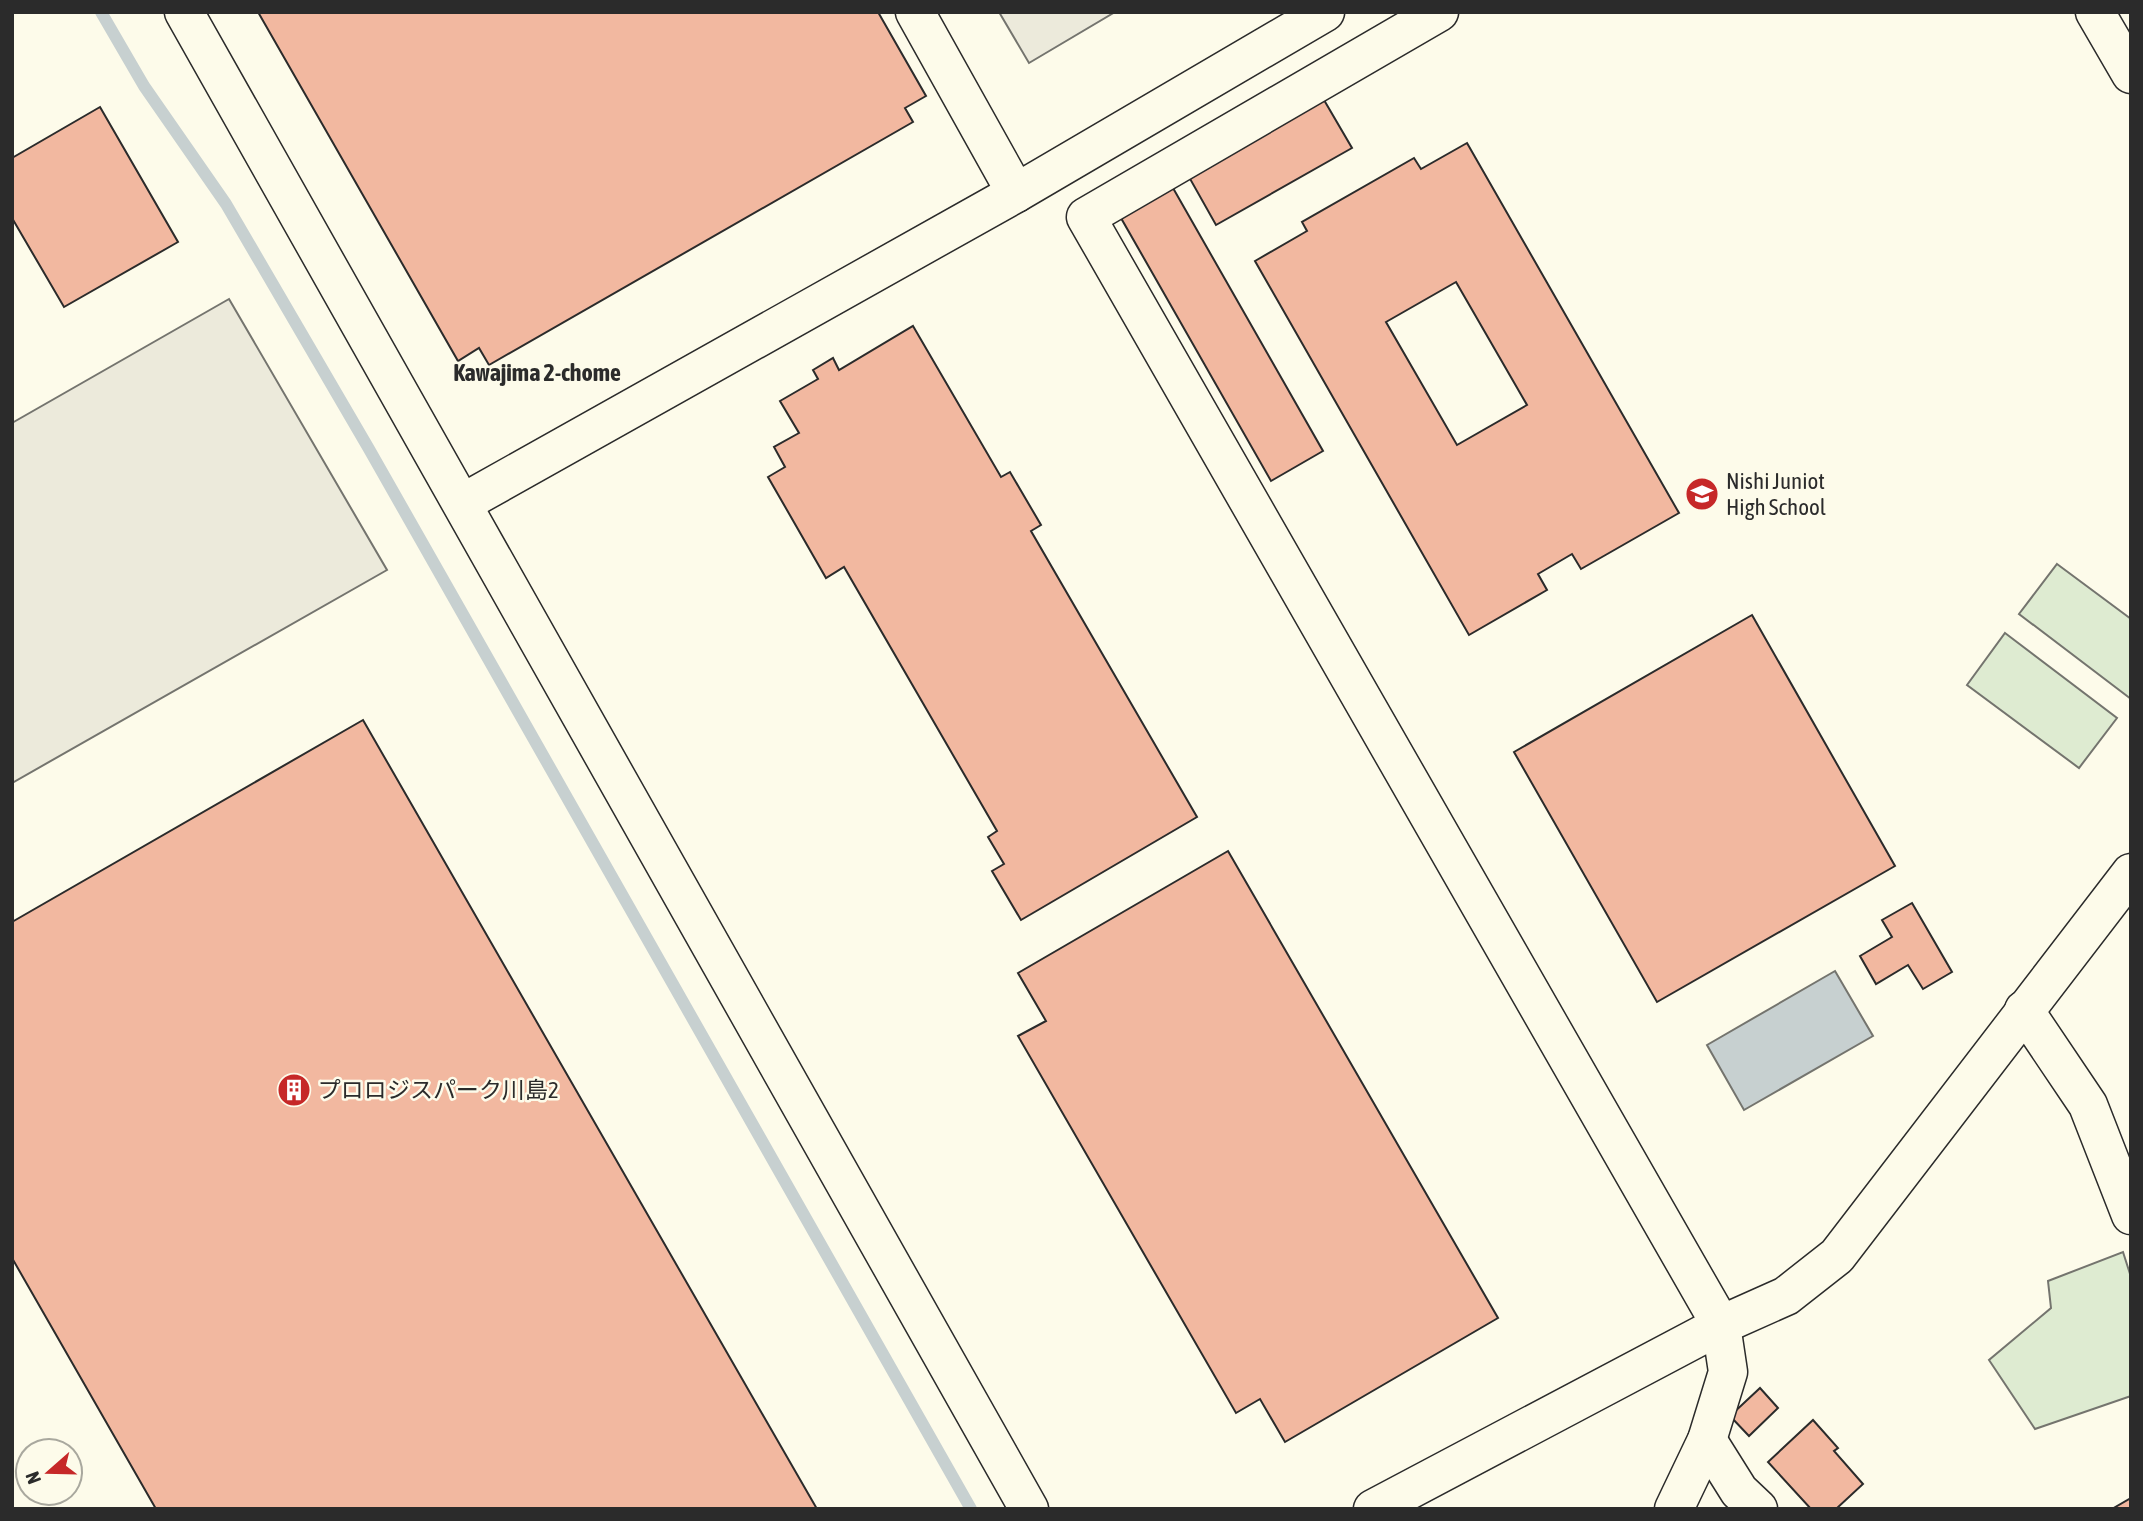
<svg xmlns="http://www.w3.org/2000/svg" width="2143" height="1521" font-family="'Asap Condensed','Noto Sans JP',sans-serif">
<rect width="100%" height="100%" fill="#fdfbea"/>
<!-- green -->
<g fill="#deebd1" stroke="#74746e" stroke-width="2">
<polygon points="2057,564 2131,619 2131,699 2019,614"/>
<polygon points="2005,633 2117,718 2079,768 1967,685"/>
<polygon points="2123,1252 2131,1277 2131,1396 2035,1429 1989,1360 2051,1308 2048,1281"/>
</g>
<!-- parking -->
<g fill="#eceadb" stroke="#74746e" stroke-width="2">
<polygon points="999,12 1115,12 1029,63"/>
<polygon points="229,299 387,570 12,783 12,423"/>
</g>
<!-- water -->
<polygon fill="#c7d0d0" stroke="#74746e" stroke-width="2" points="1835,971 1873,1036 1744,1110 1707,1045"/>
<g fill="none" stroke-linecap="round" stroke-linejoin="round">
<!-- stream -->
<polyline stroke="#c7d0d0" stroke-width="12" points="101,12 144,86 226,204 369,449 971,1509"/>
</g>
<!-- building -->
<g fill="#f2b8a0" stroke="#2b2b2b" stroke-width="2" fill-rule="evenodd">
<polygon points="258,12 878,12 926,96 905,108 913,122 489,365 479,348 458,361"/>
<polygon points="1324,100 1352,148 1216,225 1189,177"/>
<polygon points="100,107 178,242 64,307 12,218 12,158"/>
<path d="M 1467,143 L 1679,513 L 1581,569 L 1572,554 L 1538,574 L 1547,590 L 1469,635 L 1255,261 L 1307,231 L 1302,222 L 1414,158 L 1421,169 ZM 1456,282 L 1527,405 L 1457,445 L 1386,322 Z"/>
<polygon points="1173,188 1323,451 1271,481 1121,218"/>
<polygon points="913,326 1001,477 1010,472 1041,525 1031,531 1197,817 1021,920 992,871 1004,864 988,837 997,831 844,567 826,578 768,477 785,467 774,447 799,433 780,401 818,379 813,370 833,358 839,370"/>
<polygon points="1752,615 1895,866 1657,1002 1514,752"/>
<polygon points="363,720 817,1509 156,1509 12,1258 12,922"/>
<polygon points="1228,851 1498,1318 1285,1442 1260,1399 1236,1413 1018,1036 1046,1021 1018,973"/>
<polygon points="1912,903 1952,972 1923,989 1908,965 1876,984 1860,956 1892,937 1882,920"/>
<polygon points="1760,1388 1778,1408 1749,1436 1730,1416"/>
<polygon points="1813,1420 1838,1448 1834,1451 1863,1484 1836,1509 1811,1509 1768,1462"/>
<polygon points="2131,1498 2131,1509 2112,1509"/>
</g>
<g fill="none" stroke-linecap="round" stroke-linejoin="round">
<defs>
<g id="minor">
<polyline points="184,12 1029,1509"/>
<polyline points="915,12 1016,193"/>
<polyline points="1439,12 1086,217 1721,1325 1728,1372 1707,1440 1674,1509"/>
<polyline points="2095,12 2131,74"/>
<polyline points="463,503 1016,193 1325,12"/>
<polyline points="2024,1010 2088,1105 2131,1215"/>
<polyline points="1707,1440 1739,1491 1758,1509"/>
<polyline points="1373,1509 1721,1325 1786,1296 1837,1256 2131,873"/>
</g>
</defs>
<!-- minor casing -->
<use href="#minor" stroke="#2b2b2b" stroke-width="41"/>
<!-- minor -->
<use href="#minor" stroke="#fdfbea" stroke-width="38"/>
</g>
<!-- icons -->
<defs>
<symbol id="school-disc" viewBox="-11 -11 22 22"><circle r="9.5" fill="#c62828" stroke="#fdfbea"/><path d="M0-5L7-2L0 1L-7-2ZM-4 1L0 2.5L4 1V4Q0 6-4 4Z" fill="#fff"/></symbol>
<symbol id="building-disc" viewBox="-11 -11 22 22"><circle r="9.5" fill="#c62828" stroke="#fdfbea"/><path d="M-4-6H4V6H1V3H-1V6H-4ZM-2.5-4.3h1.7v1.8h-1.7ZM.8-4.3h1.7v1.8H.8ZM-2.5-1h1.7V.8h-1.7ZM.8-1h1.7V.8H.8Z" fill="#fff"/></symbol>
</defs>
<g fill-rule="evenodd">
<use href="#school-disc" x="1683" y="475" width="38" height="38"/>
<use href="#building-disc" x="275" y="1071" width="38" height="38"/>
</g>
<g text-anchor="middle" dominant-baseline="central" stroke-width="5" stroke-linejoin="round" paint-order="stroke">
<!-- poi labels -->
<g font-size="23" fill="#2b2b2b" stroke="#fdfbea" text-anchor="start">
<text x="1726" y="481">Nishi Juniot<tspan x="1726" dy="26">High School</tspan></text>
<text x="318" y="1090">プロロジスパーク川島2</text>
</g>
<!-- neighbourhood labels -->
<g font-size="24" font-weight="bold" fill="#2b2b2b" stroke="#fdfbea">
<text x="537" y="372">Kawajima 2-chome</text>
</g>
</g>
<!-- border -->
<rect width="2143" height="1521" fill="none" stroke="#2b2b2b" stroke-width="28"/>
<!-- north arrow -->
<g transform="translate(49 1472) rotate(250)"><circle r="33" fill="#fdfbea" stroke="#a9a89e" stroke-width="2"/>
<path d="M0-5L12 26L0 18L-12 26Z" fill="#c62828"/>
<text y="-10" font-size="19" font-weight="bold" text-anchor="middle" fill="#2b2b2b">N</text>
</g>
</svg>
